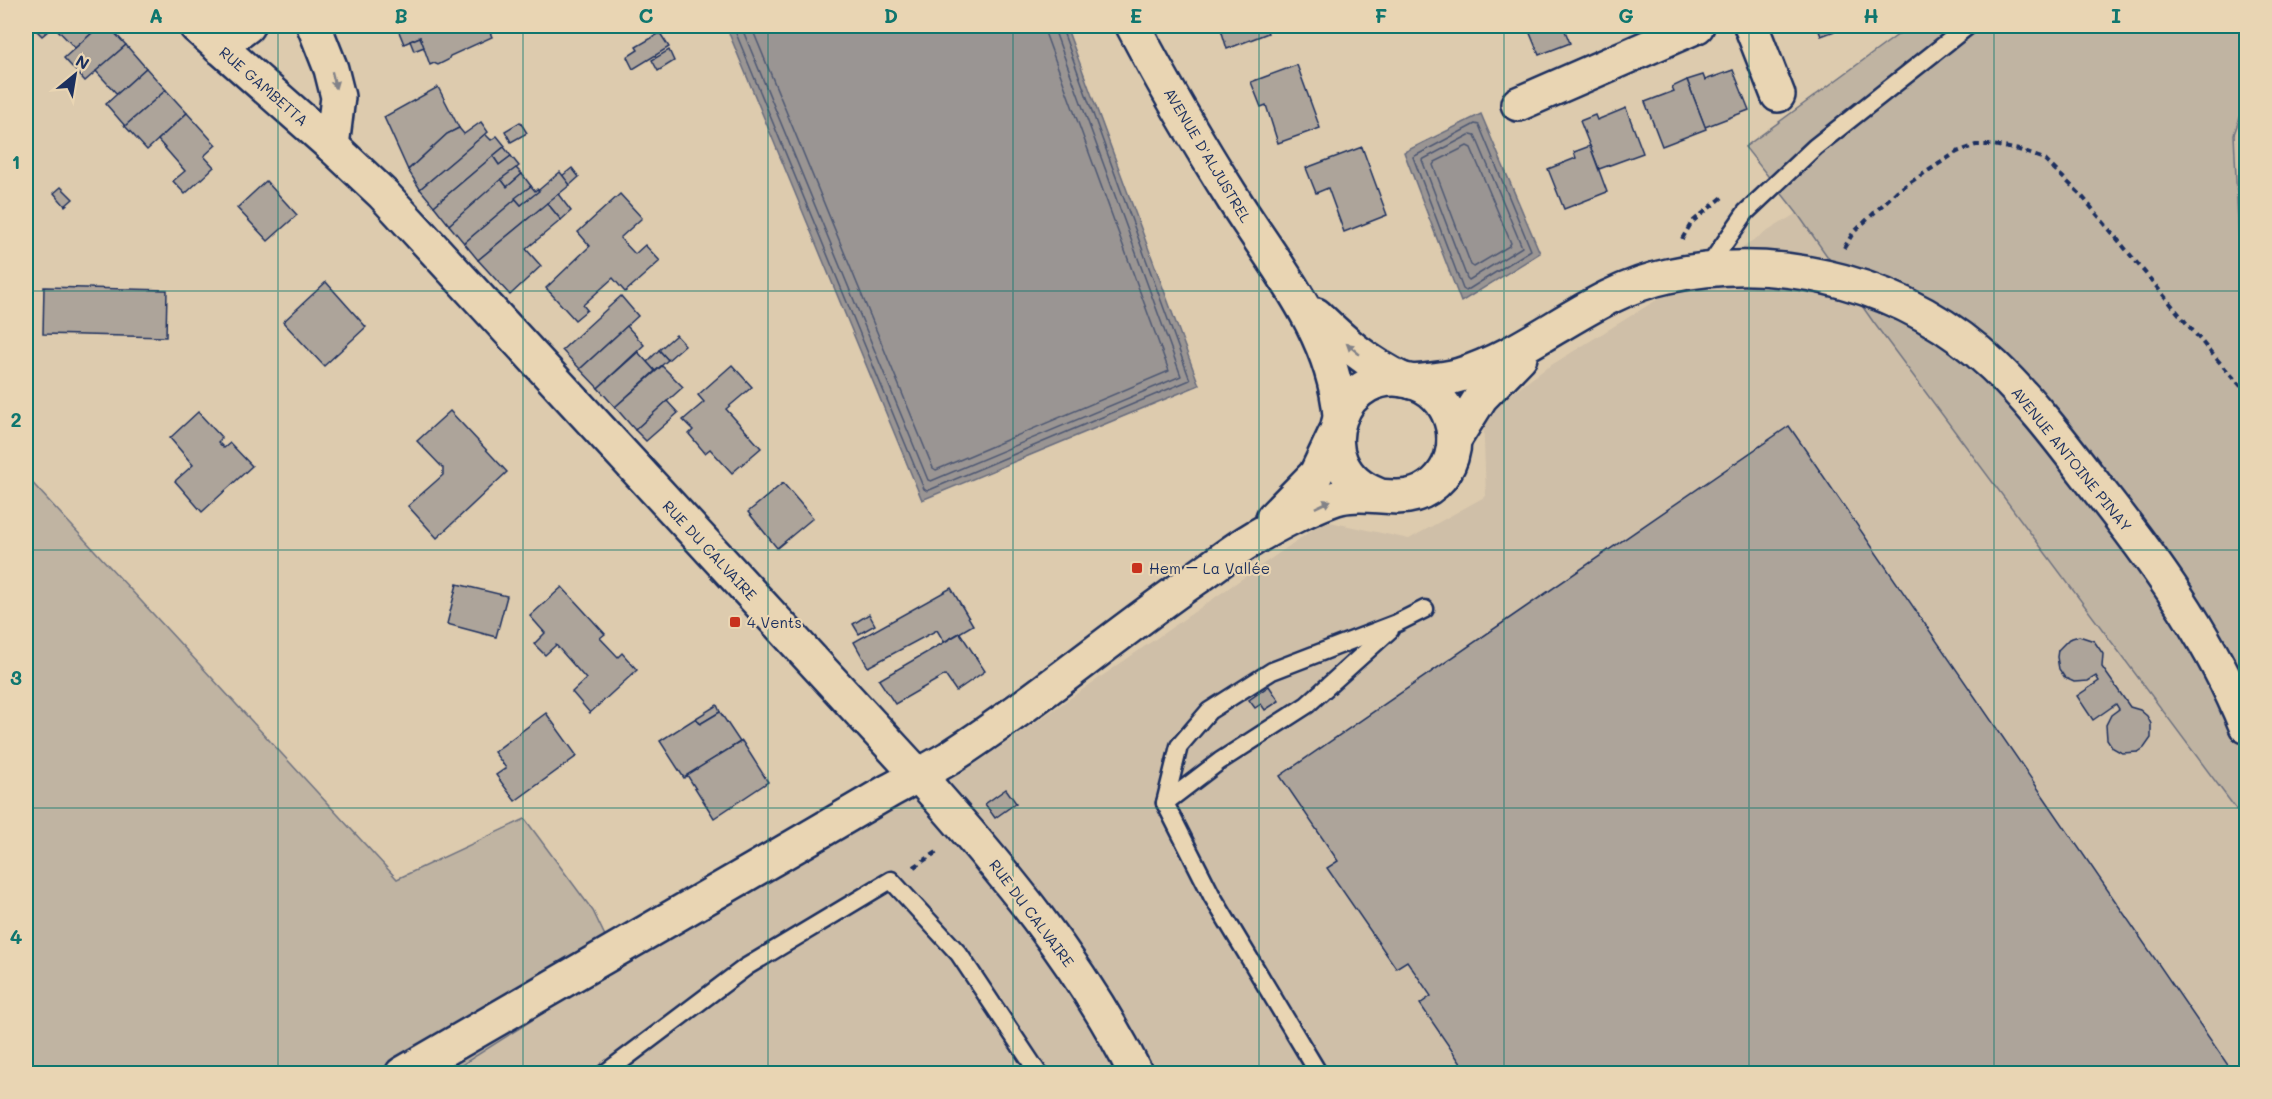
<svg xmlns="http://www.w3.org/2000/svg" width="2272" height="1099" font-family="Mali,sans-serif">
<rect width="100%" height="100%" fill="#ddcbae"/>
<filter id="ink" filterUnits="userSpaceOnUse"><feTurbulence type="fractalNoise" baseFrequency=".0167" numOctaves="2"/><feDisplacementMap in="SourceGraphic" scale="12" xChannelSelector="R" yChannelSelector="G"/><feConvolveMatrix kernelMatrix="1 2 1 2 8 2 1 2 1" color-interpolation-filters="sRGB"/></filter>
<g filter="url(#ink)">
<!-- built -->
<g fill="#cfbfa8">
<polygon points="2246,101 2246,278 2240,265 2234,134"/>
<polygon points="1797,213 1874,323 2242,817 2246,818 2246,1073 449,1074 619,965 980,761 1325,521 1409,539 1486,496 1483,415 1545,369"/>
</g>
<!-- green -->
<g fill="#c0b4a2" stroke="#6e7280" stroke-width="1.5">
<polygon points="1910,26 2246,26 2246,101 2234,134 2240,265 2246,278 2246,818 2242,817 1874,323 1797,213 1745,147"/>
<polygon points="26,476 397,879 525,819 593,911 619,965 449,1073 26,1073"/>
</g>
<!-- water -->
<g fill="#9a9593" stroke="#676c7e" stroke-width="1.5">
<polygon points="726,26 1066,26 1199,385 922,500"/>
<polygon points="1481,114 1540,253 1461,302 1404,152"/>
</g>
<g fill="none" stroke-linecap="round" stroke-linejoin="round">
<!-- shore -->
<g stroke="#4e5873" stroke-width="1.5">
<polyline points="733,26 924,489 927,491 1190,380 1061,26"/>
<polyline points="741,26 928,480 931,481 1181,376 1053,26"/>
<polyline points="751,26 933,468 936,470 1169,371 1046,35 1044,26"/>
<polygon points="1475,124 1479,125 1531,250 1466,291 1463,289 1413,157"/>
<polygon points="1471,134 1475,135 1522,247 1469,280 1467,278 1422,160"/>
<polygon points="1467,146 1471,148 1511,243 1509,246 1474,267 1471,265 1433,165 1435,162"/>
</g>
</g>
<!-- building -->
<g fill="#ada49a" stroke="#1b2f5e" stroke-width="1.5">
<polygon points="32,26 54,26 42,36"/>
<polygon points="54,26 100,26 75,48"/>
<polygon points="100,26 108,26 126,45 85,81 64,58"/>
<polygon points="401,26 487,26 492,37 450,56 448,60 438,65 434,63 430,65 420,37 404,44 397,27"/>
<polygon points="1220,26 1265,26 1268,33 1227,49"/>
<polygon points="1527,26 1563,26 1570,43 1539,55"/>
<polygon points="1817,26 1848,26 1821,36"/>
<polygon points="660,33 669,47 633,69 627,57 638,50 636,47"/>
<polygon points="420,37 424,47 414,51 410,41"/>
<polygon points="126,45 146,68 117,94 96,71"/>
<polygon points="669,50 674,61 658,71 652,60"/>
<polygon points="1297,65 1320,128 1278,143 1266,105 1261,107 1251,82"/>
<polygon points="146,68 166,90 125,126 106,104"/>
<polygon points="1733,70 1749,110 1705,127 1687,80 1703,75 1705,80"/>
<polygon points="1687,80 1706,129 1662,146 1645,102 1674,91 1672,87"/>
<polygon points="438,87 459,128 447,134 408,170 384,117"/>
<polygon points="166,90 187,113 147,150 125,126"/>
<polygon points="1626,108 1643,153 1599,169 1580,121 1595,115 1597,120"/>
<polygon points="187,113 216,145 204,156 214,167 185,194 173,181 185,171 158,140"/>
<polygon points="481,122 488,132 420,189 408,170 447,134 459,128 464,134"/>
<polygon points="520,122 527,133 511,142 505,131"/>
<polygon points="485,134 491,140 497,136 505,146 434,206 420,189"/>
<polygon points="1590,146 1607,192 1564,209 1548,169 1576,158 1574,152"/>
<polygon points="504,147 511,156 499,165 493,156"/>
<polygon points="1362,147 1387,215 1344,232 1328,188 1316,193 1306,168"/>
<polygon points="493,156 499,165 511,156 519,166 449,225 434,206"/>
<polygon points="516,168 522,174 507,187 501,179"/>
<polygon points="572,168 579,177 570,185 562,176"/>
<polygon points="560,172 570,185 478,260 464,243 515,198 521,205"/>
<polygon points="522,174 531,186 464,243 449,225 501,179 507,187"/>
<polygon points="266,181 297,215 268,241 237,208"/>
<polygon points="531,186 535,191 537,189 539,191 521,205 515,198"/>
<polygon points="61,187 73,199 65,206 54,193"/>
<polygon points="558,194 571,211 561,220 547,203"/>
<polygon points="620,194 642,218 620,238 635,254 645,245 660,261 625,292 613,278 583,305 587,310 575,320 546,288 590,246 578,232"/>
<polygon points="547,203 561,220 526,249 541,266 510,295 478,260"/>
<polygon points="326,282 366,327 324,366 283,322"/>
<polygon points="44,287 167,290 166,337 43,334"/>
<polygon points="621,296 638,316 580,369 562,350"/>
<polygon points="627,326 644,345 598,388 580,369"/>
<polygon points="676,335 685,345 668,360 659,350"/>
<polygon points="659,350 668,360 655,371 647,362"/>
<polygon points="638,352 655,371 615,407 598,388"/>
<polygon points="732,365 752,387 726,409 761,448 732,473 710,449 705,453 689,434 693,430 683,420 704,402 698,395"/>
<polygon points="662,366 683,387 635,430 615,407"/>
<polygon points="667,401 678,413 646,441 635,430"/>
<polygon points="450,411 507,472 437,538 408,506 443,475 443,468 417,441"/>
<polygon points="198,412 222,438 218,442 224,448 230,443 252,466 202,512 175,481 193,465 170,438"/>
<polygon points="1789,426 2234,1074 1468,1074 1420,1004 1431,996 1407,961 1396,968 1327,868 1338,861 1280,776"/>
<polygon points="783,483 813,518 777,548 748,512"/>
<polygon points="457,584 507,596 496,637 447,624"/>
<polygon points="562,587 605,634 600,638 618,657 622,653 637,670 590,713 572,692 586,679 556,645 545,655 534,644 545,633 530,616"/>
<polygon points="951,588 973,625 944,642 937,630 868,667 854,642"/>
<polygon points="869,614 875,625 859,634 853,624"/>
<polygon points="960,633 985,671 956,691 945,675 895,704 879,680"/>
<polygon points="2079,636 2094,641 2103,654 2102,667 2130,707 2140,710 2147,716 2151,724 2151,738 2144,748 2138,752 2122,753 2113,748 2107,739 2106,725 2111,715 2119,709 2116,704 2093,720 2077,696 2099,681 2096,676 2088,681 2074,682 2065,678 2059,669 2057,657 2058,650 2069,639"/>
<polygon points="1269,686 1279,701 1265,710 1261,704 1255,708 1249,700"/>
<polygon points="717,705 720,712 700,724 696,718"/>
<polygon points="720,712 740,742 684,778 660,741 696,718 700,724"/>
<polygon points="546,713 577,756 515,801 496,775 506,768 494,752"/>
<polygon points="742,741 768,782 714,818 687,775"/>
<polygon points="1006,789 1016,803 995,818 985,804"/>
</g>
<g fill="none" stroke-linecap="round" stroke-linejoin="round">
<defs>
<g id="lane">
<polyline points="1706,270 1746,212 1815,147 1968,26"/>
<polyline points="1165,803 1220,761 1307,705 1390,630"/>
<polyline points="604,1074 746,967 891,880 959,954 1039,1074"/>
<polyline points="1319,1074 1212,896 1165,803 1179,746 1209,711 1272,671 1397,623 1425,609"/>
</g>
<g id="street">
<path d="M 196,26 L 332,146 L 383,194 L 918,775 C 1001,868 1080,962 1136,1074"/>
<polyline points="314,26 331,69 338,97 332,146"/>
<path d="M 1133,26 C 1164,85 1198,143 1234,200 C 1276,267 1333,332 1340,415"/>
<polyline points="1751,26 1778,95"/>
<polyline points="219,47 247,26"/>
<polyline points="1518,104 1697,26"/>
<path d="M 1316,315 C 1345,343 1366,362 1403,380"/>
<path d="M 1412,382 C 1428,380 1444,380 1460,375 C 1534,352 1591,292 1668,276 C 1783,251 1909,285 1994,366 C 2037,407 2071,455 2108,502 C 2162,571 2213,644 2246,726"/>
<polyline points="1454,440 1481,397 1520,357"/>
<polyline points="1273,518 1316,474 1335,434"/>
<path d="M 402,1074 C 525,1002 648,931 771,860 C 810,837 849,814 889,791 C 909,780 929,770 949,758 C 1034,703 1112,637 1195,579 C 1214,566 1232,551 1251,540 C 1272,527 1317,503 1340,497 C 1374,488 1405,510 1435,483 C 1467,454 1457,398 1416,383 C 1341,357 1301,467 1378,495"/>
</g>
</defs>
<!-- lane casing -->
<use href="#lane" stroke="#1b2f5e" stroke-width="21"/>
<!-- street casing -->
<use href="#street" stroke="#1b2f5e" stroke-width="38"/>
<!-- path -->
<g stroke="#1b2f5e" stroke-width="4" stroke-dasharray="6 4.5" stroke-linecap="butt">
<polyline points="1682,239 1692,222 1724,196"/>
<polyline points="1844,248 1853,233 1897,191 1957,152 1976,145 1993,145 2019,150 2044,159 2081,195 2207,348 2246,392"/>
<polyline points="914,867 940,850"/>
<polyline points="26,1064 34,1074"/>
</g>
<!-- lane -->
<use href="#lane" stroke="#e9d5b3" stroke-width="16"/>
<!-- street -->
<use href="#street" stroke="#e9d5b3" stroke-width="33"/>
</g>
<!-- one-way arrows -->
<defs><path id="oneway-solid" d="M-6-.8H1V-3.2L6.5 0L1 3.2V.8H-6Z" transform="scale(1.5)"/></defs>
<g fill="#828288">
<use href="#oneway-solid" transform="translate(334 80) rotate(76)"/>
<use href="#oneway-solid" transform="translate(1353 349) rotate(-140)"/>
<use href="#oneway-solid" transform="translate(1323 504) rotate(-25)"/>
</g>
</g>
<!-- grid -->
<path fill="none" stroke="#0f766e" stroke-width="1.5" stroke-opacity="0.55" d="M 278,26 L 278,1074M 523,26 L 523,1074M 768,26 L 768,1074M 1013,26 L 1013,1074M 1259,26 L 1259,1074M 1504,26 L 1504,1074M 1749,26 L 1749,1074M 1994,26 L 1994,1074M 26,291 L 2246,291M 26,550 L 2246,550M 26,808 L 2246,808"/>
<!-- markers -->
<g fill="#c8321e" stroke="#e9d5b3" stroke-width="2">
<rect x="1131" y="562" width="12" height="12" rx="3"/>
<rect x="729" y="616" width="12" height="12" rx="3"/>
</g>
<g text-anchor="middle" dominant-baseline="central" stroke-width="4.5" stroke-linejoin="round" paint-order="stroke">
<!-- street labels -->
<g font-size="15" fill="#1b2f5e" stroke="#e9d5b3">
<text transform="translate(264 86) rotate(41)">RUE GAMBETTA</text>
<text transform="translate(1208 155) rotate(59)">AVENUE D'ALJUSTREL</text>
<text transform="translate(2072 459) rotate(51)">AVENUE ANTOINE PINAY</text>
<text transform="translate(710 550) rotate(47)">RUE DU CALVAIRE</text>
<text transform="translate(1032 913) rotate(53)">RUE DU CALVAIRE</text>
</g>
<!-- poi labels -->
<g font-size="15" fill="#1b2f5e" stroke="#e9d5b3" text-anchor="start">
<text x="1149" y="568">Hem – La Vallée</text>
<text x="747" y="622">4 Vents</text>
</g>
</g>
<!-- margin -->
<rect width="2272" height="1099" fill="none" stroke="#e9d5b3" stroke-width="66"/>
<!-- north arrow -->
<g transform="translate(75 75) rotate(30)" stroke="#e9d5b3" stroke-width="4.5" paint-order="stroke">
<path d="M0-4.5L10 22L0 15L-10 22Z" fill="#1b2f5e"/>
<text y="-9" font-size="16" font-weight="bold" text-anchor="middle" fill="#1b2f5e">N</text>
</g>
<rect x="33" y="33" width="2206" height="1033" fill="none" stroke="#0f766e" stroke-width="2"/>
<g font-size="20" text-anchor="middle" font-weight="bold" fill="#0f766e">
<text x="156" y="23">A</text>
<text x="401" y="23">B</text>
<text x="646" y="23">C</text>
<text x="891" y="23">D</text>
<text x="1136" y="23">E</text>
<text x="1381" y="23">F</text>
<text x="1626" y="23">G</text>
<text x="1871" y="23">H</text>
<text x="2116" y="23">I</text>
<text x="16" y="169">1</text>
<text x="16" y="427">2</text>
<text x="16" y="685">3</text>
<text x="16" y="944">4</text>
</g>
</svg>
